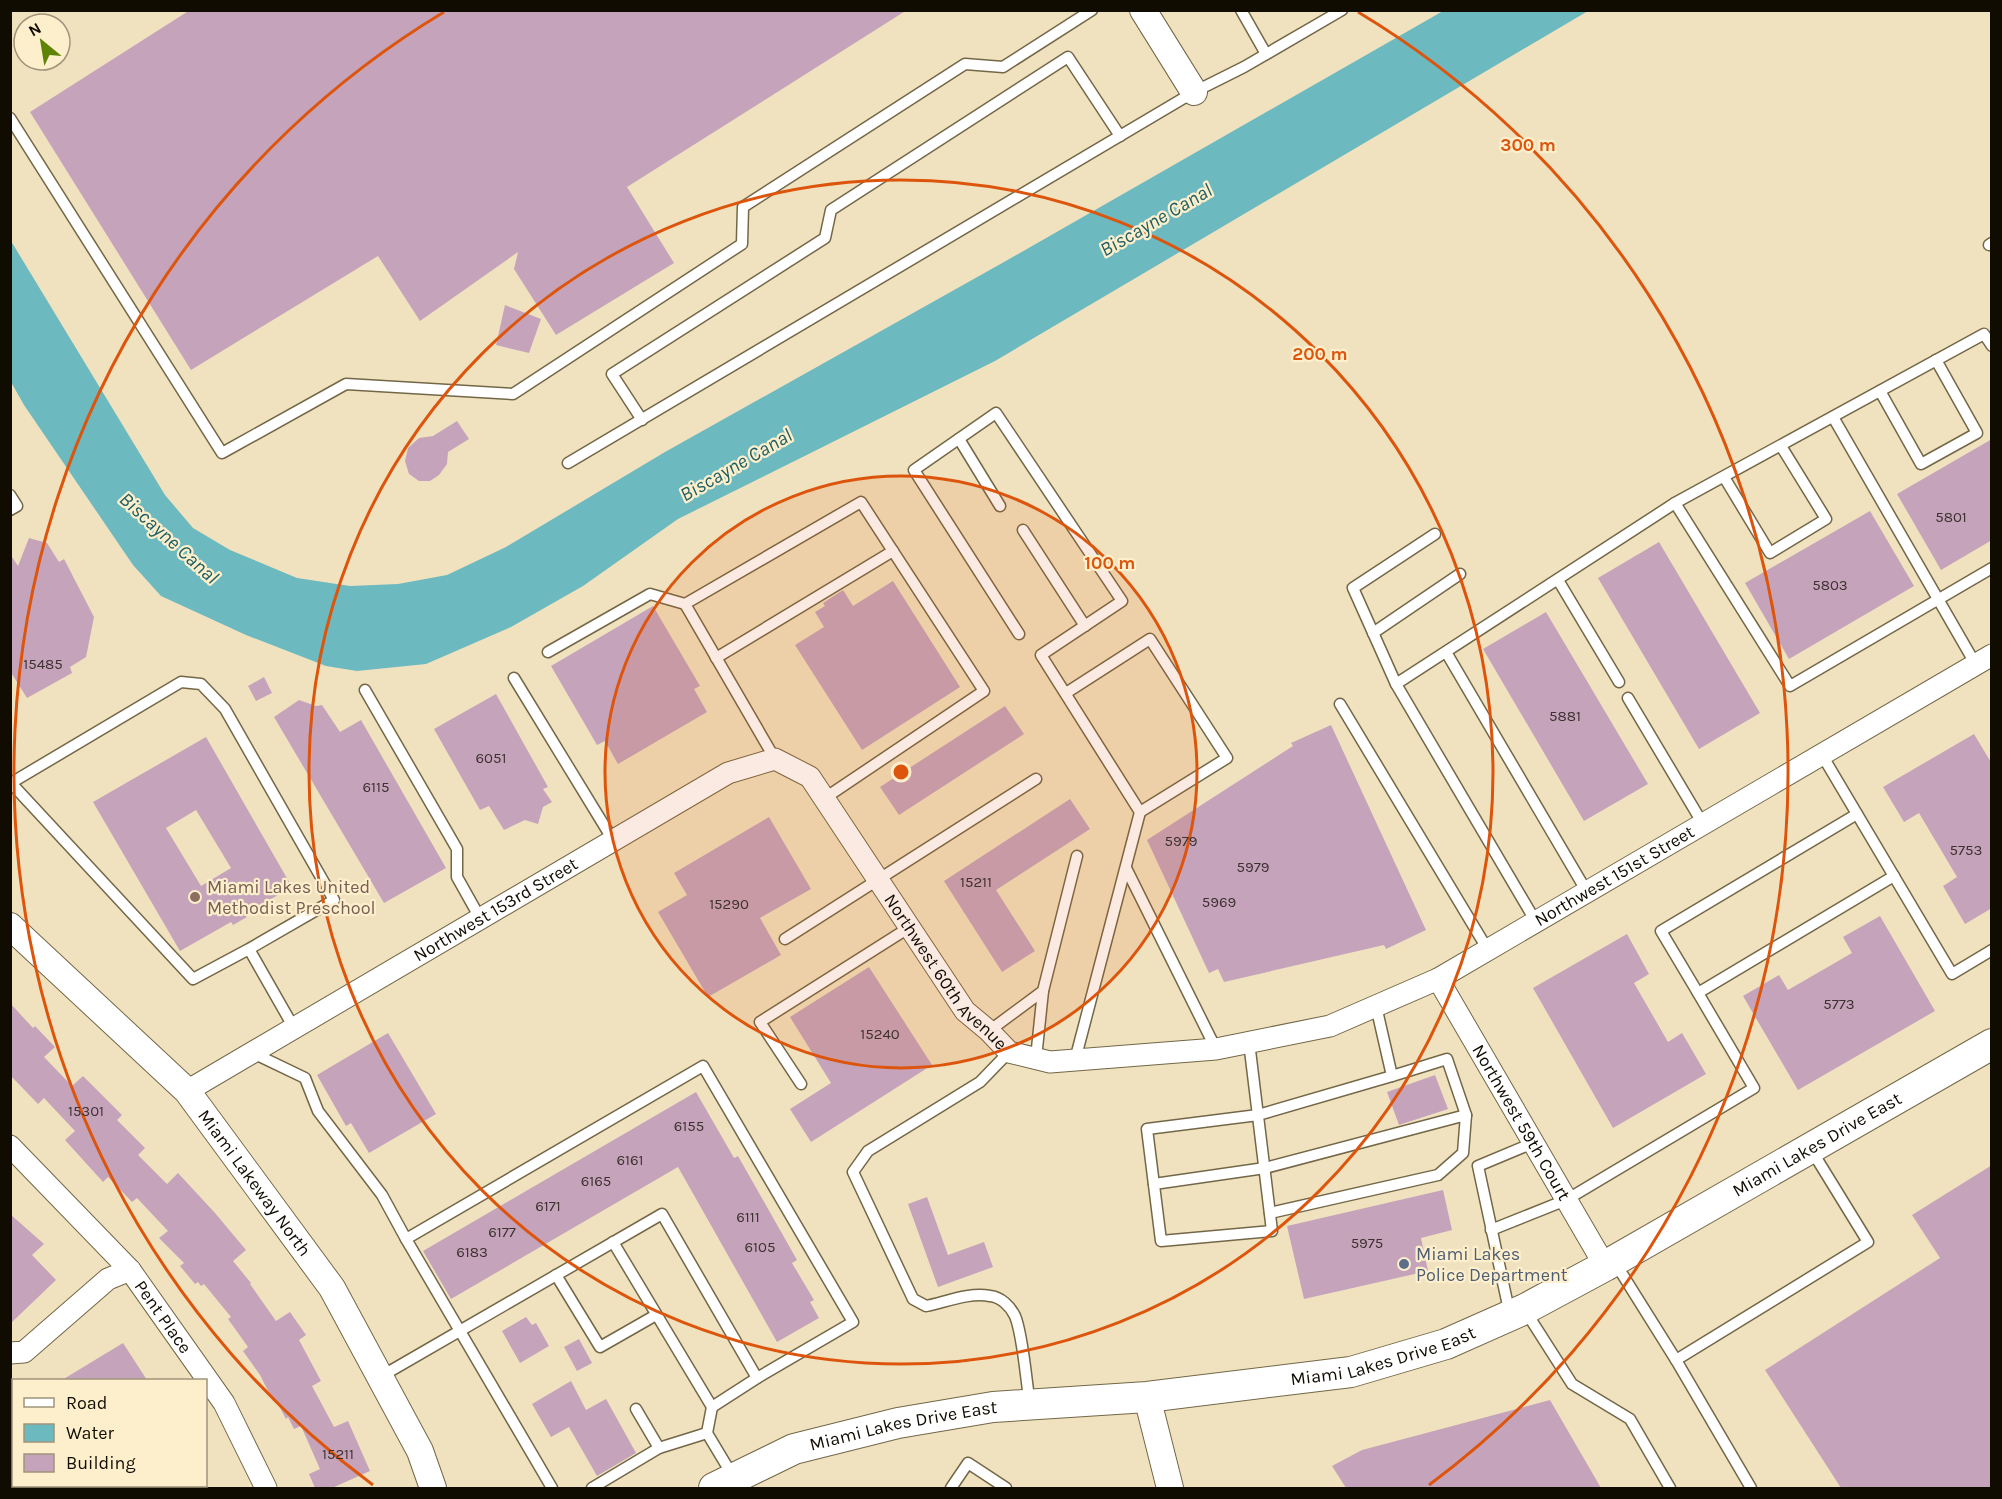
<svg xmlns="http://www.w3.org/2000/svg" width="2002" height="1499" font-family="Karla,sans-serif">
<rect width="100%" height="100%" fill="#f0e2bf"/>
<!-- water -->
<polygon fill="#6db9c0" points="1443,11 1588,11 995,361 678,519 583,586 511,627 426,664 357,671 326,666 246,635 161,596 133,565 24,405 11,382 11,241 165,495 193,528 230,550 297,578 350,586 398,584 447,575 506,547 665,452 1004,262"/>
<!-- building -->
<g fill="#c5a4bb" fill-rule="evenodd">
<polygon points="190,10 907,10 627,187 674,263 556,335 514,269 518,252 420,321 378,256 191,370 30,112"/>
<polygon points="505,305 541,319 529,353 496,345"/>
<polygon points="457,421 469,439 448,452 447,464 439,475 430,481 419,481 409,474 405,461 408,448 419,438 433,436"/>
<polygon points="1992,439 1992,540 1941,570 1897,494"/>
<polygon points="1870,511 1914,586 1789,659 1745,583"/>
<polygon points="29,538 47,543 59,562 64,559 94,617 86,657 70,667 72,673 27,698 10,671 10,554 18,566"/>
<polygon points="1659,542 1760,713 1699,749 1598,578"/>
<polygon points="893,581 960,687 862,750 795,645 824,627 815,612 825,606 823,603 843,590 853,606"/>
<polygon points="653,606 700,686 694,689 707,712 618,764 605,741 597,745 551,666"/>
<polygon points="1546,612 1648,784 1584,821 1483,649"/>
<polygon points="264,677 272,693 256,701 248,686"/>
<polygon points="496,694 548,787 543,789 552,802 543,807 538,824 525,820 504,830 489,806 480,810 434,729"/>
<polygon points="299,700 316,706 322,705 340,732 361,720 446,868 384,903 274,717"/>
<polygon points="1005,706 1024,734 899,815 880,787"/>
<polygon points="1331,725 1426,930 1386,949 1384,945 1224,982 1218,969 1209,973 1147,840 1293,746 1291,743"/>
<polygon points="1974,734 1992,764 1992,908 1965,924 1943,886 1957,877 1919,813 1904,822 1883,787"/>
<path d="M 206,737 L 292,887 L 245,914 L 247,917 L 233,925 L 231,922 L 180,951 L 93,802 ZM 196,810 L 231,868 L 201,886 L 166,828 Z"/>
<polygon points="1070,799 1090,829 996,890 1035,951 1002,972 944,881"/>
<polygon points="769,817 811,889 760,918 781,955 708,997 658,912 687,895 674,873"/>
<polygon points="1880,916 1935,1011 1798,1090 1743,996 1779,975 1788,990 1852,953 1843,937"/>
<polygon points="1627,934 1649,974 1634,983 1668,1042 1682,1033 1706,1074 1613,1128 1533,988"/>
<polygon points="869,967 932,1065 811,1142 790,1109 831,1083 790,1017"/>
<polygon points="10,1003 33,1028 35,1026 55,1047 44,1057 72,1086 83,1076 122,1115 117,1120 145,1148 138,1155 167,1184 178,1173 215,1213 246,1250 233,1261 251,1283 250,1284 276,1321 290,1312 306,1335 299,1340 321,1381 312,1386 334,1427 348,1421 370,1471 332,1488 315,1488 309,1474 320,1469 301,1426 294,1429 288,1417 286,1419 276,1400 273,1401 260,1375 243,1351 248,1347 228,1319 231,1317 204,1284 201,1286 198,1282 195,1284 180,1266 184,1263 159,1238 168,1231 137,1198 132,1202 108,1177 103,1182 65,1140 75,1131 44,1098 38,1104 10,1075"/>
<polygon points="388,1033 436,1114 369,1153 351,1123 346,1126 317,1075"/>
<polygon points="1435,1075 1448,1109 1399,1125 1387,1092"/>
<polygon points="696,1092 734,1158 738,1156 797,1260 792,1263 814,1300 810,1302 819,1318 777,1342 678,1167 451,1299 423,1251"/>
<polygon points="1992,1165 1992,1488 1841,1488 1765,1370 1940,1258 1912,1215"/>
<polygon points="1443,1190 1452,1230 1421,1238 1428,1271 1304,1299 1287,1226"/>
<polygon points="927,1197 948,1255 984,1242 993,1267 938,1287 908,1204"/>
<polygon points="10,1214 44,1244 32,1255 56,1280 10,1324"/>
<polygon points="526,1317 532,1325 536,1323 549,1346 520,1363 502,1331"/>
<polygon points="579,1339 592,1363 577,1371 564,1347"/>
<polygon points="123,1343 147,1380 62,1380"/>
<polygon points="571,1381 586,1410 606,1399 636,1453 597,1476 569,1427 551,1437 532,1404"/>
<polygon points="1550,1400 1601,1488 1346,1488 1332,1466 1362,1450"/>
</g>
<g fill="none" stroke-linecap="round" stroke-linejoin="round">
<defs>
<g id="service">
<polyline points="1241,10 1266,54"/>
<polyline points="10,118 222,453 346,384 513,394 742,244 743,207 965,64 1003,67 1092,10"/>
<polyline points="1989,245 1992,243"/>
<polyline points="1880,391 1921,464 1977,433 1936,360"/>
<polyline points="1833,417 1976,665"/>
<polyline points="642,420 612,374 825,238 831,210 1068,57 1120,136"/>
<polyline points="959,439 1000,506"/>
<polyline points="568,463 1194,92 1244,67 1342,10"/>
<polyline points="1724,477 1770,553 1826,519 1781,446"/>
<polyline points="10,495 17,506 10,510"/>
<polyline points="1675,503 1790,686 1992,568"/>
<polyline points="1023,530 1085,626"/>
<polyline points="1558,580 1619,682"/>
<polyline points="1373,633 1460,574"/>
<polyline points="1019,634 914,470 996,413 1122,601 1041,655 1140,812 1075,1060"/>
<polyline points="548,652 650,594 685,604"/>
<polyline points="1446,652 1587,892"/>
<polyline points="716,658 893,551"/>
<polyline points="514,678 613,840"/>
<polyline points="1396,684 1353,588 1435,534"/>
<polyline points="365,690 457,849 457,877 480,918"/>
<polyline points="1066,693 1150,639 1227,758 1140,812"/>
<polyline points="1628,698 1703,824"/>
<polyline points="1340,704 1488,950"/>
<polyline points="1822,755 1952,974 1992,950"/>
<polyline points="775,759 685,604 861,502 984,691 825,798"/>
<polyline points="1857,814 1661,931 1698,993 1894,876"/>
<polyline points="1126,868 1216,1049"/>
<polyline points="1536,922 1396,684 1675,503 1984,334 1992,346"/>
<polyline points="785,939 1036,779"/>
<polyline points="249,949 193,979 11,783 181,682 201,684 225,709 334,900 249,949 294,1028"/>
<polyline points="989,1031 1043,991 1077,856"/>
<polyline points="1249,1042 1272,1231 1161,1241 1147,1129 1258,1115 1392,1076 1376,1006"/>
<path d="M 1009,1052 L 980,1082 L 868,1151 L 853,1172 L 913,1299 L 926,1306 C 946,1302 969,1292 990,1296 C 1001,1297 1010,1306 1015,1316 C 1023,1335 1026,1381 1030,1404"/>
<polyline points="253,1053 305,1078 318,1111 382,1195 406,1239"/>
<polyline points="1036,1058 1043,991"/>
<polyline points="1392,1076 1447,1059 1466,1115"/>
<polyline points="801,1084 760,1022 910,927"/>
<polyline points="1154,1184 1265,1168 1466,1115 1463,1153 1438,1175 1270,1213"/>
<polyline points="1491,1230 1566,1200 1754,1088 1698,993"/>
<polyline points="613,1242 712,1407 707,1433 734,1478"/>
<polyline points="1614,1261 1676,1360 1868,1242 1812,1151"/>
<polyline points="556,1275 600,1347 656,1315"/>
<polyline points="1526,1312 1572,1384 1630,1419 1670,1488"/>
<polyline points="1510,1315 1478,1166 1533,1143"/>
<polyline points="1676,1360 1751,1488"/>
<polyline points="380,1377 662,1214 757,1378 853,1322 703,1066 406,1239 552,1488"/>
<polyline points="712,1407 757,1378"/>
<polyline points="636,1409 659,1448 707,1433"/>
<polyline points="592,1488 659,1448"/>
<polyline points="951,1488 968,1463 1006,1488"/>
</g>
<g id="minor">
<path id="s1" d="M 1438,979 L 1605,1266"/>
<path id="s2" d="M 187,1091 L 728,773 L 775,759 L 810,777 L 965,1011 L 989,1031 L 1009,1052 L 1050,1062 L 1216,1049 L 1330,1026 L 1438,979 L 1992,655"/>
<path id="s3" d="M 10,1146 L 130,1270 L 224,1403 L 266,1488"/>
<polyline points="10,1353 24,1352 108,1279 130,1270"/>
</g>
<g id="tertiary">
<polyline points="1143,10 1194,92"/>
<path id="s4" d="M 10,926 L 187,1091 L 332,1288 L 420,1451 L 433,1488"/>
<polyline points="1147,1397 1170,1488"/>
</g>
<g id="secondary">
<path id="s5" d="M 714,1488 L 794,1449 L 898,1423 L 993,1407 L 1147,1397 L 1351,1372 L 1446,1344 L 1525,1309 L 1605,1266 L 1992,1044"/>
</g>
</defs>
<!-- service casing -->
<use href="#service" stroke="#736747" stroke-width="13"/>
<!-- minor casing -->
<use href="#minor" stroke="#736747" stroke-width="23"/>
<!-- tertiary casing -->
<use href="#tertiary" stroke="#736747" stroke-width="28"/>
<!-- secondary casing -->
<use href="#secondary" stroke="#736747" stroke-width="32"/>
<!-- service -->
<use href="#service" stroke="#fff" stroke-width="10"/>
<!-- minor -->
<use href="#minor" stroke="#fff" stroke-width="21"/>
<!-- tertiary -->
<use href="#tertiary" stroke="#fff" stroke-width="26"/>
<!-- secondary -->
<use href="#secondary" stroke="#fff" stroke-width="30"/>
</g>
<!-- distance rings -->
<circle cx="901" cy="772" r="296" fill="#dd550c" fill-opacity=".12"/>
<g fill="none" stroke="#dd550c" stroke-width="3">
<circle cx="901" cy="772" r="296"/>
<circle cx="901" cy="772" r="592"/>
<path d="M373 1485A887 887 0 0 1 444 12M1358 12A887 887 0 0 1 1429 1485"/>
</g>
<!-- markers -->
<circle fill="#8d6e63" stroke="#fdefcc" stroke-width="2" cx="195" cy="897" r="6"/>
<circle fill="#5c6f8a" stroke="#fdefcc" stroke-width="2" cx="1404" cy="1264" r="6"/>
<g text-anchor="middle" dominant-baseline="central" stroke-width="4.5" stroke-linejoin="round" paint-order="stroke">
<!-- number labels -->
<g font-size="15" fill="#3e3230">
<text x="1951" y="517">5801</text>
<text x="1830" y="585">5803</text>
<text x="43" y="664">15485</text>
<text x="1565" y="716">5881</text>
<text x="491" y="758">6051</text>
<text x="376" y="787">6115</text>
<text x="1181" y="841">5979</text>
<text x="1966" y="850">5753</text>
<text x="1253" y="867">5979</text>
<text x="976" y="882">15211</text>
<text x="1219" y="902">5969</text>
<text x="729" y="904">15290</text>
<text x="1839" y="1004">5773</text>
<text x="880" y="1034">15240</text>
<text x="86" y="1111">15301</text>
<text x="689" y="1126">6155</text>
<text x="630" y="1160">6161</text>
<text x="596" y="1181">6165</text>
<text x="548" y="1206">6171</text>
<text x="748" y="1217">6111</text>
<text x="502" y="1232">6177</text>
<text x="1367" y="1243">5975</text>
<text x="760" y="1247">6105</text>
<text x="472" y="1252">6183</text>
<text x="338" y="1454">15211</text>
</g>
<!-- street labels -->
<g font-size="18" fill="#110c02" stroke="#fdefcc">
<text stroke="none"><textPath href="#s2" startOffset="1704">Northwest 151st Street</textPath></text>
<text stroke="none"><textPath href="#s2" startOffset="358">Northwest 153rd Street</textPath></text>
<text stroke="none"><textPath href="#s2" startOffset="954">Northwest 60th Avenue</textPath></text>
<text stroke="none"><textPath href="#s1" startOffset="166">Northwest 59th Court</textPath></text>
<text stroke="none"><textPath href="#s5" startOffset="1173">Miami Lakes Drive East</textPath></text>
<text stroke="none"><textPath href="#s4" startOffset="356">Miami Lakeway North</textPath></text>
<text stroke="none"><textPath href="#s3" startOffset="230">Pent Place</textPath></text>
<text stroke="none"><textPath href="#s5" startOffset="687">Miami Lakes Drive East</textPath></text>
<text stroke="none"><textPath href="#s5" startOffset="201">Miami Lakes Drive East</textPath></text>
</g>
<!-- education labels -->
<g font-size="18" fill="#785e54" stroke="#fdefcc" text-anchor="start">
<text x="207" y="887">Miami Lakes United<tspan x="207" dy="21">Methodist Preschool</tspan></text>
</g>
<!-- service labels -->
<g font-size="18" fill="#4e5e75" stroke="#fdefcc" text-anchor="start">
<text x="1416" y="1254">Miami Lakes<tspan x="1416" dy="21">Police Department</tspan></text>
</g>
<!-- water labels -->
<g font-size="20" font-style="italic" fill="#1e5e63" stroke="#fdefcc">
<text transform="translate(1156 220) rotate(-30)">Biscayne Canal</text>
<text transform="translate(736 465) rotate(-30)">Biscayne Canal</text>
<text transform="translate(169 538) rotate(42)">Biscayne Canal</text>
</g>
</g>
<circle cx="901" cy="772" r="9" fill="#dd550c" stroke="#fdefcc" stroke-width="3"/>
<g font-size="18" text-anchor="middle" font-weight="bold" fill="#dd550c" stroke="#fdefcc" stroke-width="4.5" stroke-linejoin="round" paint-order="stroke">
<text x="1528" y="151">300 m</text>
<text x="1320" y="360">200 m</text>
<text x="1110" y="569">100 m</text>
</g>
<!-- border -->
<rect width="2002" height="1499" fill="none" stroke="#110c02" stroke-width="24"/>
<!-- legend -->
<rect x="12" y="1379" width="195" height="108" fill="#fdefcc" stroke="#9f947b" stroke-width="1.5"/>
<rect x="24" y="1398" width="30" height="9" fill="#ffffff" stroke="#9f947b" stroke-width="1.5"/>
<text x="66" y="1409" font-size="18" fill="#110c02">Road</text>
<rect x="24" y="1424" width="30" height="18" fill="#6db9c0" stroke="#9f947b" stroke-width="1.5"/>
<text x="66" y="1439" font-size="18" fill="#110c02">Water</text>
<rect x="24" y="1454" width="30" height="18" fill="#c5a4bb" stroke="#9f947b" stroke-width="1.5"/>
<text x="66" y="1469" font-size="18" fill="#110c02">Building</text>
<!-- north arrow -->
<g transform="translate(42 42) rotate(330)"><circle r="28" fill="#fdefcc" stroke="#9f947b" stroke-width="1.5"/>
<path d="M0-4.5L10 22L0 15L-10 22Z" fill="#5e8303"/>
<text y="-9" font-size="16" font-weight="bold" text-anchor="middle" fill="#110c02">N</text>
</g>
</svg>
